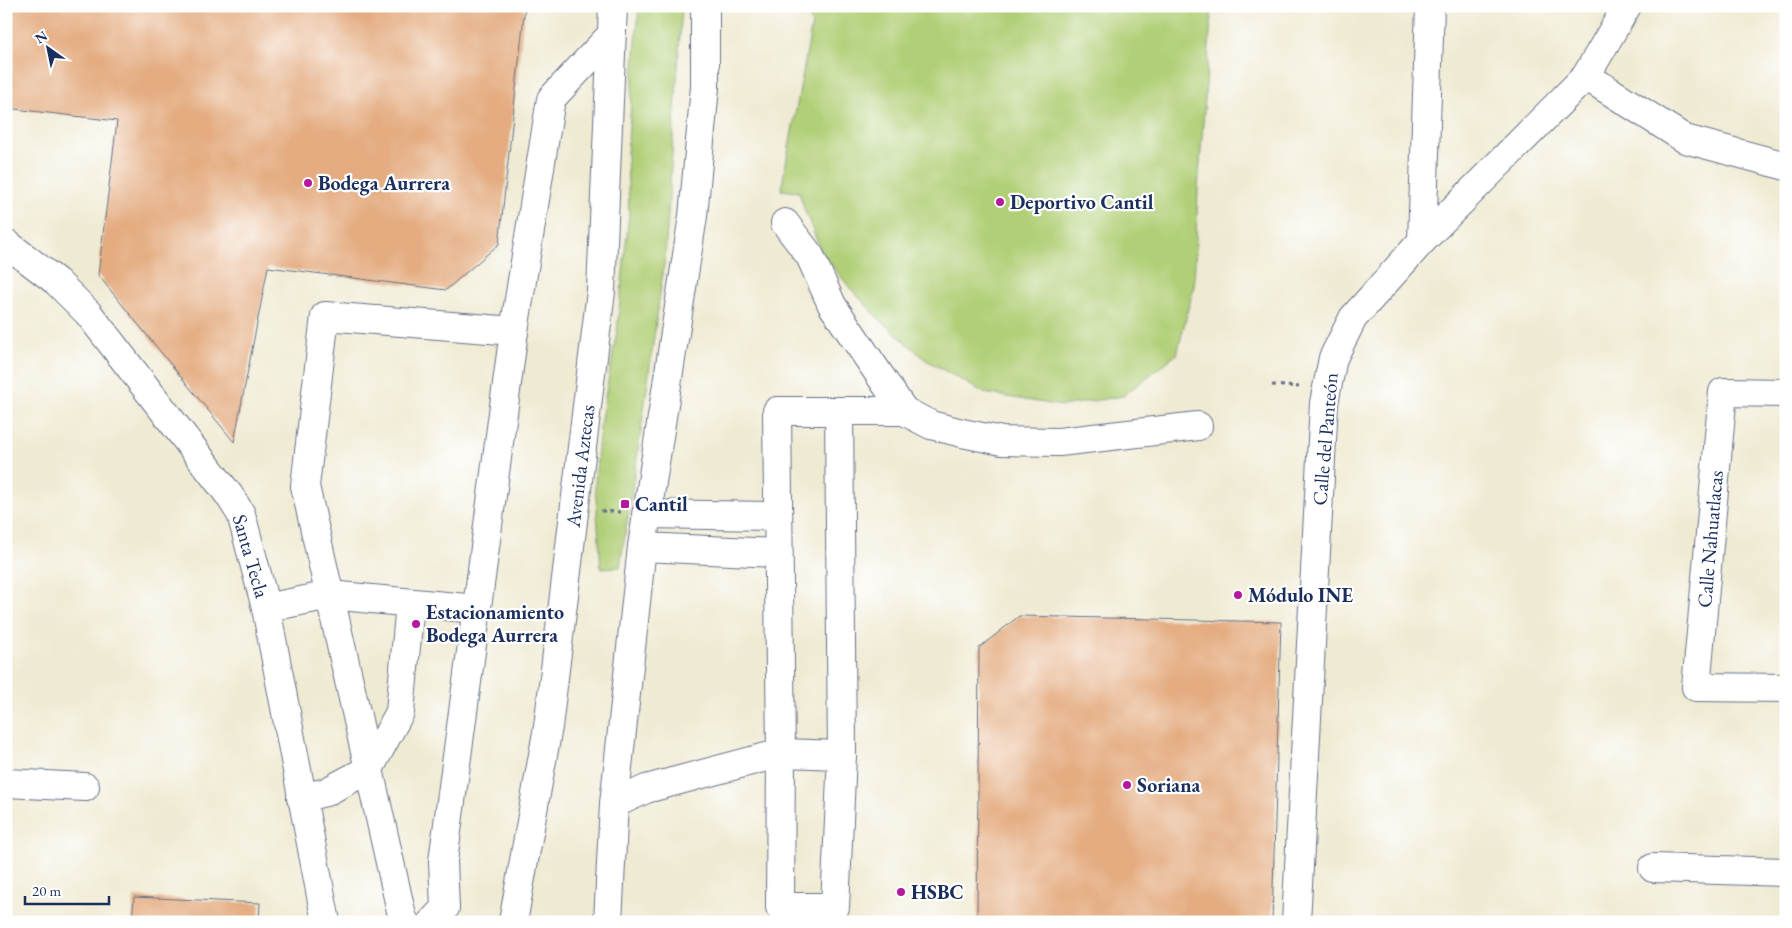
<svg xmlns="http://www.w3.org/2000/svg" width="1792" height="928" font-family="'EB Garamond',serif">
<rect width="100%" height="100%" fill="#fff"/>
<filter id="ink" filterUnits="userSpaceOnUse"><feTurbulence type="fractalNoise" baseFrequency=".02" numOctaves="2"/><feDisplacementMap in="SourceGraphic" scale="10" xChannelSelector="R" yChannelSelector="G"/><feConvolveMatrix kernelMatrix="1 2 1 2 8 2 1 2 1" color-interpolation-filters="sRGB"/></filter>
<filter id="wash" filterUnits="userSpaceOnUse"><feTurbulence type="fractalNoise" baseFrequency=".0096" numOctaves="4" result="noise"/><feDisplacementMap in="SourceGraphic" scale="20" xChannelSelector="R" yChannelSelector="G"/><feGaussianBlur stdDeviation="1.12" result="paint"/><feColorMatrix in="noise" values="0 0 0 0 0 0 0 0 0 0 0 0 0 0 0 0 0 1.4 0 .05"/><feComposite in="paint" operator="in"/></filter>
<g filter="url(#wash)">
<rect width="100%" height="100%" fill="#efead2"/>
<!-- green -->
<g fill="#b0cf76" stroke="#667f6a">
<polygon points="639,6 682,6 665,257 640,438 620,567 601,568 595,484 600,425 617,331 629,214 627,153"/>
<polygon points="805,6 1212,6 1198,189 1194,286 1177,354 1123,396 1062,406 984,393 926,360 880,320 850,288 822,253 805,211 799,192 781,190 812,24"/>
</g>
<g id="blocks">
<!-- building -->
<g fill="#e4ac80">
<polygon points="6,6 525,6 499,244 446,290 268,267 234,442 98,275 117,121 6,108"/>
<polygon points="1019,616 1281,622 1272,922 977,922 979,648"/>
<polygon points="134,897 260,903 259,922 132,922"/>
</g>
</g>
</g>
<g filter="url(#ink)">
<use href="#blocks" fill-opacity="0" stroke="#657087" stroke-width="1"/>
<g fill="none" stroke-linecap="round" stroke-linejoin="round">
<defs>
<g id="minor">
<polyline points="1586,76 1685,139 1786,166"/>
<polyline points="785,223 810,256 832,305 904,411"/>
<polyline points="1422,241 1430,6"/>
<polyline points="6,243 57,282 88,313 229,495 241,514 266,608 326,922"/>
<polyline points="1786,393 1723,392 1696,687 1786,688"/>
<polyline points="839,411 842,755 835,907 780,907 781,753 777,411 904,411 931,425 962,433 1002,441 1059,442 1198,426"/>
<polyline points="646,514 778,516"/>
<polyline points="642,547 778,553"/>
<polyline points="266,608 330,595 477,609"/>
<polyline points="6,783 85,787"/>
<polyline points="301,798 326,792 369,769 400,712 410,603"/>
<polyline points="614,804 646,789 781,753 842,755"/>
<polyline points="1653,868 1786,872"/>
<polyline points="405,922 403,920 305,486 325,316 514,331"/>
<polyline points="432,922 445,908 443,861 514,331 551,99 611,35"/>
<polyline points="1296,922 1324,403 1333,358 1353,318 1422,241 1586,76 1627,6"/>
</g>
<g id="major">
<polyline points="513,922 548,727 601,291 613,6"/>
<polyline points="608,922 614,804 642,547 693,216 705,87 705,6"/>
</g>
</defs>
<!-- minor casing -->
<use href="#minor" stroke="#657087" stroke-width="30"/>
<!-- major casing -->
<use href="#major" stroke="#657087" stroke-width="30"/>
<!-- path -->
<g stroke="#657087" stroke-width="3" stroke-dasharray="4 4" stroke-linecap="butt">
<polyline points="1272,385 1299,387"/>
<polyline points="601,511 620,512"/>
</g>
<!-- minor -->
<use href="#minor" stroke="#fff" stroke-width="28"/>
<!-- major -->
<use href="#major" stroke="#fff" stroke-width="28"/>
</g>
</g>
<!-- markers -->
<g fill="#b5179e" stroke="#fff" stroke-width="2">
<circle cx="308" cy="183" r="5"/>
<circle cx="1000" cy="202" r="5"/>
<rect x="620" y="499" width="10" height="10" rx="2.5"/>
<circle cx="1238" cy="595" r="5"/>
<circle cx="416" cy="624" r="5"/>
<circle cx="1127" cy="785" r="5"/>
<circle cx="901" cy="892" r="5"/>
</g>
<g text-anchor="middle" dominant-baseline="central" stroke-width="4.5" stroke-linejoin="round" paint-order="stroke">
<!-- poi labels -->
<g font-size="20" font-weight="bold" fill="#1b2f5e" stroke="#fff" text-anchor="start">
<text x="318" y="183">Bodega Aurrera</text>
<text x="1010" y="202">Deportivo Cantil</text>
<text x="635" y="504">Cantil</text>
<text x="1248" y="595">Módulo INE</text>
<text x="426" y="612">Estacionamiento<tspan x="426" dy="23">Bodega Aurrera</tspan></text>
<text x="1137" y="785">Soriana</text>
<text x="911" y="892">HSBC</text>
</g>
<!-- street labels -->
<g font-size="20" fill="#1b2f5e" stroke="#fff">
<text transform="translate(1325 439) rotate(-85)">Calle del Panteón</text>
<text transform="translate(580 466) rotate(-83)">Avenida Aztecas</text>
<text transform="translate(1710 539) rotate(-85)">Calle Nahuatlacas</text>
<text transform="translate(251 556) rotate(74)">Santa Tecla</text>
</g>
</g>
<!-- margin -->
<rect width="1792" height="928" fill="none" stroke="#fff" stroke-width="25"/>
<!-- north arrow -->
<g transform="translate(48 48) rotate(327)" stroke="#ffffff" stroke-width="4" paint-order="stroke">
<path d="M0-4L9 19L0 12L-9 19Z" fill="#1b2f5e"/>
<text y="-8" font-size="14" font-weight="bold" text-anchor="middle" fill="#1b2f5e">N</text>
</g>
<!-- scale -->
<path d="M25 896v8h84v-8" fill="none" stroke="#1b2f5e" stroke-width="2.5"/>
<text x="32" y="896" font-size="15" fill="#1b2f5e" stroke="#ffffff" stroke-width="4" paint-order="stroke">20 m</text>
</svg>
